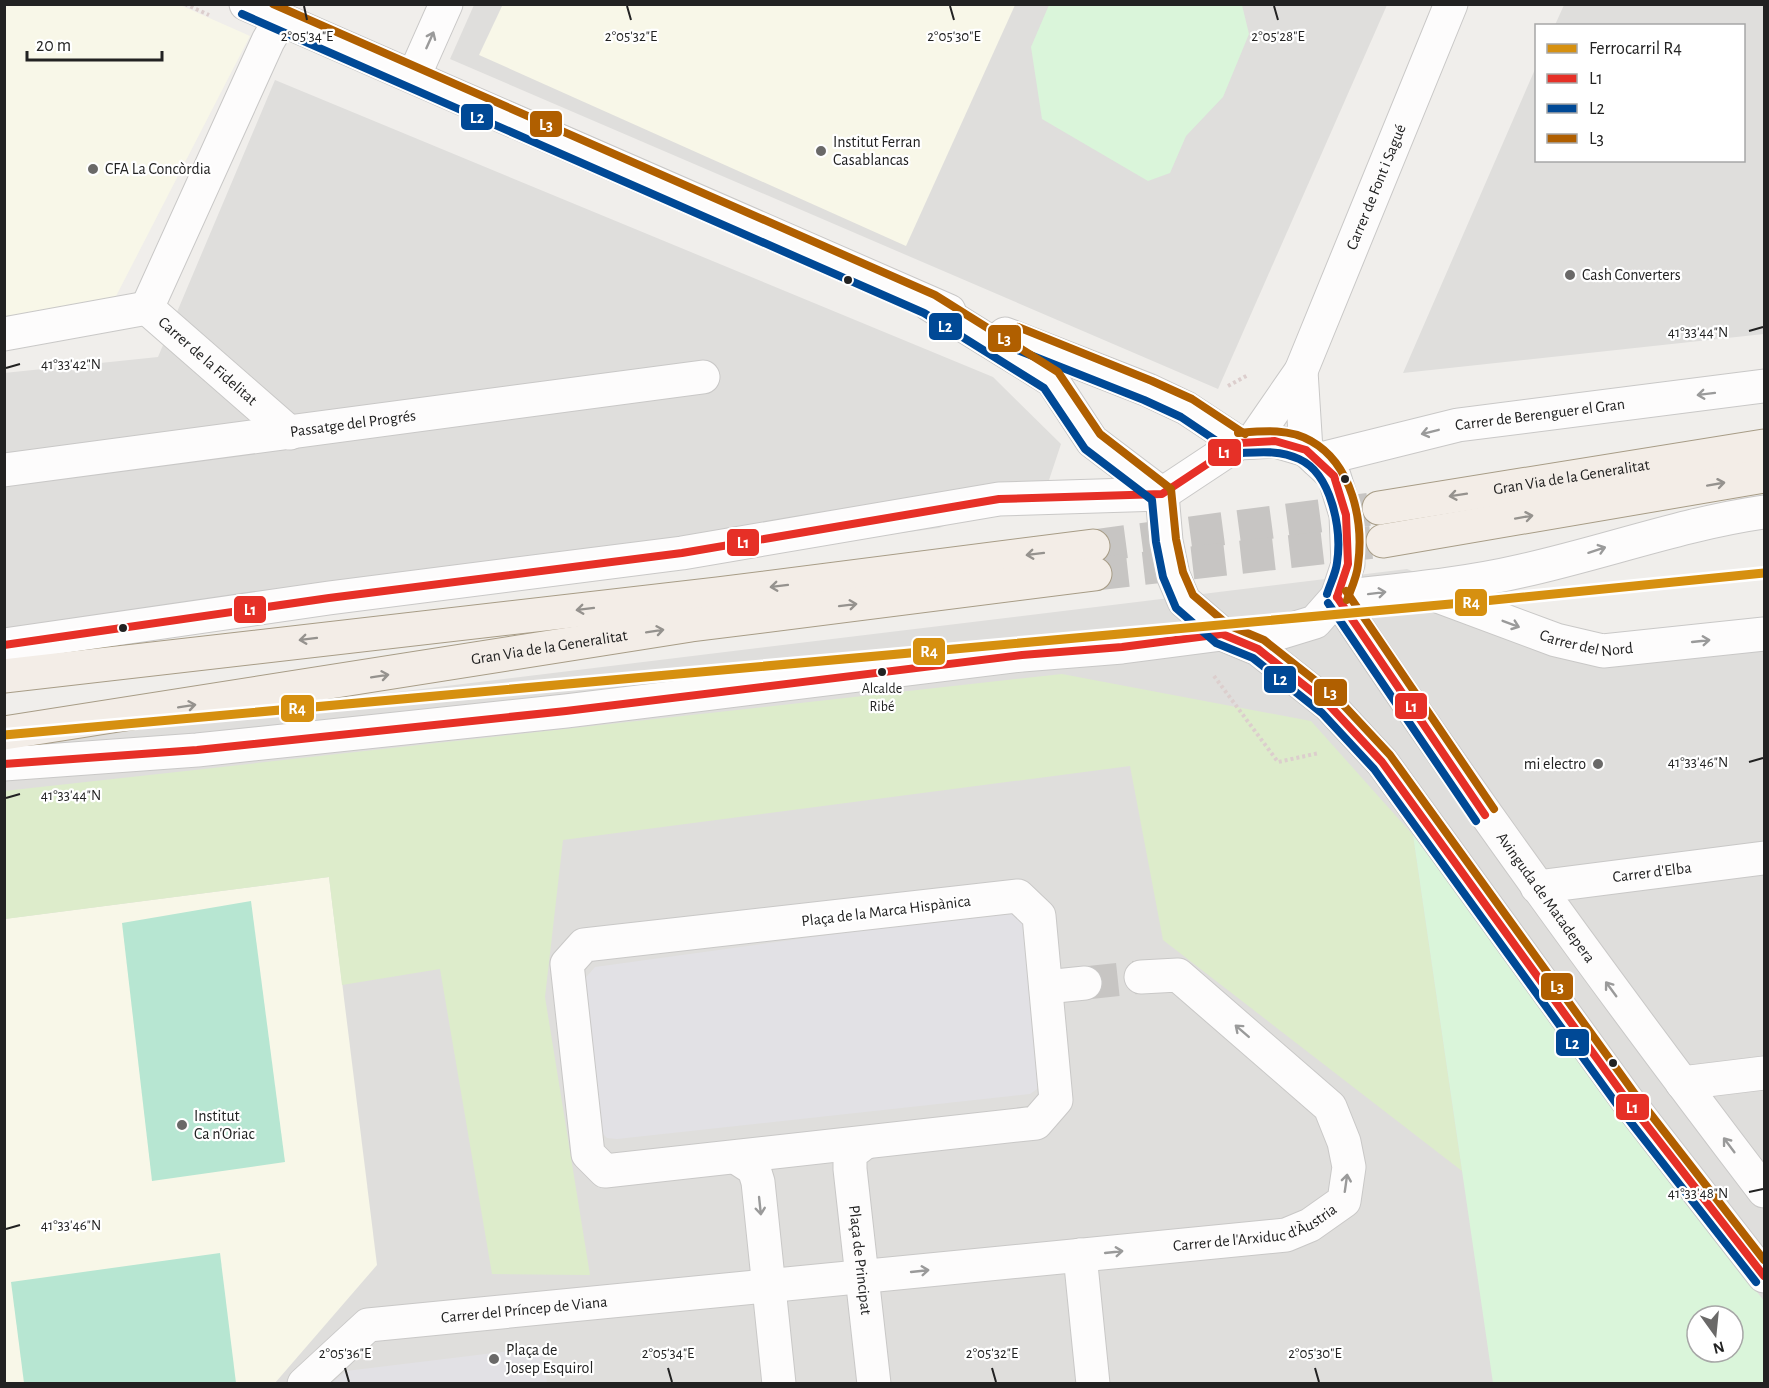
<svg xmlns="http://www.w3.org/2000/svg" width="1769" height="1388" font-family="'Alegreya Sans',sans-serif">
<rect width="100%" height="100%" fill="#f0eeeb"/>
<!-- residential -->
<g fill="#dfdedc" fill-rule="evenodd">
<polygon points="474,5 1387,5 1218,389 450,59"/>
<polygon points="1564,5 1764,5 1764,334 1403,373 1536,67 1536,160 1744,160 1744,26 1555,25"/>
<polygon points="275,80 993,377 1061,444 1047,486 939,528 5,651 4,373 158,357"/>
<path d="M 1407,569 L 1603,651 L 1764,633 L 1764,1383 L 5,1383 L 4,740 ZM 1697,1316 L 1733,1316 L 1733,1352 L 1697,1352 Z"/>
</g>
<!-- education -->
<g fill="#f8f7e8">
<polygon points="503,4 1015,4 1015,5 906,246 479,55"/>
<polygon points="5,5 180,5 250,36 113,302 5,321"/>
<polygon points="329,877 377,1265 275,1383 5,1383 4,919"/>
</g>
<!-- grass -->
<polygon fill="#ddeccb" points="1062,674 1311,721 1413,835 1462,1171 1163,940 1130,766 563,840 545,997 590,1275 492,1274 440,969 342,985 329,877 5,919 4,791"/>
<!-- park -->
<g fill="#daf5da" fill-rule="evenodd">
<polygon points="1049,5 1242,5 1249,34 1223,97 1186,136 1170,173 1148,181 1042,119 1031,47"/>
<path d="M 1413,835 L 1764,1301 L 1764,1382 L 1493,1383 ZM 1697,1316 L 1733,1316 L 1733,1352 L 1697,1352 Z"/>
</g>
<!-- pitch -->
<g fill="#b7e6d2">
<polygon points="251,901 285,1162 152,1181 122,923"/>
<polygon points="220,1253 236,1383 24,1383 11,1282"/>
</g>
<!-- plaza -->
<g fill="#e2e1e5">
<polygon points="1008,910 1023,918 1040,1080 1037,1089 1030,1094 617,1139 607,1138 601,1132 581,983 595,967"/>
<polygon points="542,1347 547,1383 332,1383 346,1371"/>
</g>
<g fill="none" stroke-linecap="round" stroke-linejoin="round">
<!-- minor-tunnel -->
<polyline stroke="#c7c5c3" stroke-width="33" stroke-dasharray="33 16" stroke-linecap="butt" points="1085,983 1141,977"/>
<!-- major-tunnel -->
<g stroke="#c7c5c3" stroke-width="33" stroke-dasharray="33 16" stroke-linecap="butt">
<polyline points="1093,546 1371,509"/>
<polyline points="1095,574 1383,541"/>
</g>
<defs>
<g id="minor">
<polyline points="246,4 949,311"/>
<path id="s1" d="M 280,20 L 268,41 L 147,308 L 290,433"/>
<polyline points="414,76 446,4"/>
<polyline points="929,304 1052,380 1092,441 1162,494 1166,541 1173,575 1184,601 1222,634 1258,649 1329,705 1382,762 1627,1100 1764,1276"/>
<polyline points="4,334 147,308"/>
<polyline points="1005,334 1148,390 1186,408 1239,443"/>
<polyline points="1301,371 1306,450"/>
<path id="s2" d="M 1252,442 L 1301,371 L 1451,4"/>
<path id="s3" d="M 1317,460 L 1458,425 L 1764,386"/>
<path id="s4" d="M 4,470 L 703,377"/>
<path id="s5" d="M 1419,589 L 1556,640 L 1603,651 L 1764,634"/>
<path id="s6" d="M 1337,597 C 1472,801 1616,997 1764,1191"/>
<path d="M 1337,597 C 1398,590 1461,585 1521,571 C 1603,553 1681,524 1764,512"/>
<polyline points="4,645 329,598 682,553 999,499 1162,494 1239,443 1275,441 1306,450 1334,476 1346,515 1348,564 1337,597 1315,622 1266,637 1242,640"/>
<polyline points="4,764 197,750 566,711 1022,655 1122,647 1222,634"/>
<path id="s7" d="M 1537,887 L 1764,858"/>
<polygon points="1018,896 1039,916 1056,1100 1036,1123 605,1171 588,1154 567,964 584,945"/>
<polyline points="1046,987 1085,983"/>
<polyline points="1682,1083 1764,1073"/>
<path id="s8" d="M 863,1144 L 850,1154 L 850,1169 L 874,1384"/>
<polyline points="737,1158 754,1169 758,1182 779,1384"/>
<polyline points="1080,1255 1093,1384"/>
<path id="s9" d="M 304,1384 L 368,1325 L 1286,1235 L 1310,1225 L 1344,1201 L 1349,1167 L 1344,1142 L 1330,1107 L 1178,975 L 1141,977"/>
</g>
<g id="major">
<path id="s10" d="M 1379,508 L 1764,446"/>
<polyline points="1383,541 1764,476"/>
<polyline points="4,676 718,594 1093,546"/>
<path id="s11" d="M 4,733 L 691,625 L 1095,574"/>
</g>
</defs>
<!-- minor casing -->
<use href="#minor" stroke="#c9c8c7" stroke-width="35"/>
<!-- major casing -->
<use href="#major" stroke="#a79c86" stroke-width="35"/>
<!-- path -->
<g stroke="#dccecd" stroke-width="4" stroke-dasharray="3 3" stroke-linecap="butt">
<polyline points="185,4 209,15"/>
<polyline points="1228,386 1248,375"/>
<polyline points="1214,676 1278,762 1319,753"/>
</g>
<!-- minor -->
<use href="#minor" stroke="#fdfcfc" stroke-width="33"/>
<!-- major -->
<use href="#major" stroke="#f3ede7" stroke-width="33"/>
<defs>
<g id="bus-1">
<polyline points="1337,597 1485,815"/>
<polyline points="4,645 329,598 682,553 999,499 1162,494 1239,443 1275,441 1306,450 1334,476 1346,515 1348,564 1337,597"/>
<polyline points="4,764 197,750 566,711 1022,655 1122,647 1222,634 1258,649 1329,705 1382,762 1627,1100 1764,1276"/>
</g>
<g id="bus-2">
<polyline points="242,14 924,313 1044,388 1085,449 1152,500 1156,542 1163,577 1176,608 1216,643 1253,658 1322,713 1374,769 1618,1106 1756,1282"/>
<polyline points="1010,347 1144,400 1181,417 1233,452"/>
<path d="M 1240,453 C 1260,452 1280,450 1299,459 C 1332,474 1342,530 1337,563 C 1336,573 1330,584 1327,594"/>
<polyline points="1328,603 1476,821"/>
</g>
<g id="bus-3">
<polyline points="273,4 935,295 1058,372 1100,434 1171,489 1176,539 1183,572 1193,595 1228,625 1264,640 1336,697 1390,755 1635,1094 1764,1260"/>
<polyline points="1018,327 1152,381 1192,399 1245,434"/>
<path d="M 1238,433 C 1262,431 1289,428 1311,441 C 1352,464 1364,521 1358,565 C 1357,577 1351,589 1347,600"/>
<polyline points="1346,591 1494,809"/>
</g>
</defs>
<!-- bus-1 casing -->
<use href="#bus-1" stroke="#fff" stroke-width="12"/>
<!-- bus-2 casing -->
<use href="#bus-2" stroke="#fff" stroke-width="12"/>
<!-- bus-3 casing -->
<use href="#bus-3" stroke="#fff" stroke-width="12"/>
<!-- bus-1 -->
<use href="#bus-1" stroke="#e63027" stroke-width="8"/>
<!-- bus-2 -->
<use href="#bus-2" stroke="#004996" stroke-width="8"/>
<!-- bus-3 -->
<use href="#bus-3" stroke="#b05f00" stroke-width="8"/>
<defs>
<polyline id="rail-1" points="4,735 1484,601 1764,573"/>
</defs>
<!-- rail-1 casing -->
<use href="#rail-1" stroke="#fff" stroke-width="14"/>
<!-- rail-1 -->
<use href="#rail-1" stroke="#d69010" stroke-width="9"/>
</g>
<!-- one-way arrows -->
<defs><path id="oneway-shaft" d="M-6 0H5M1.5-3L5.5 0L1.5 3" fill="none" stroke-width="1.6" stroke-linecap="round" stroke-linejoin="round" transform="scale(1.5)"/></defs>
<g stroke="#9a9a9a">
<use href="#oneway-shaft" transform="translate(430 40) rotate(-66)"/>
<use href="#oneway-shaft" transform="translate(1706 394) rotate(173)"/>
<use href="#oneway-shaft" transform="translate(1430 432) rotate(166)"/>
<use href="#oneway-shaft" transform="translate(1597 550) rotate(-18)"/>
<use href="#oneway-shaft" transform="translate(1377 593) rotate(-7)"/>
<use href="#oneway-shaft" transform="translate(1511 624) rotate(21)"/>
<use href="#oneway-shaft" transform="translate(1701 641) rotate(-6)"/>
<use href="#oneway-shaft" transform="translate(1611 989) rotate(-126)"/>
<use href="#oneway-shaft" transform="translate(1242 1031) rotate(-139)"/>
<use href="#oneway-shaft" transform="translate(1729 1145) rotate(-127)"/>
<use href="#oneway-shaft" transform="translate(1346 1183) rotate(-82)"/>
<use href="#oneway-shaft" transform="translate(760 1206) rotate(84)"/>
<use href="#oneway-shaft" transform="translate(1114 1252) rotate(-6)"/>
<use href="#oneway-shaft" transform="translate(920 1271) rotate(-6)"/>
</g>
<g stroke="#95928e">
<use href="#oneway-shaft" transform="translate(1716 484) rotate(-10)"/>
<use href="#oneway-shaft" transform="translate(1458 495) rotate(171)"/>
<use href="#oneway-shaft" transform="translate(1524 517) rotate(-10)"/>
<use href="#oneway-shaft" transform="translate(1035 554) rotate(173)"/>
<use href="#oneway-shaft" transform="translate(779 586) rotate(173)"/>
<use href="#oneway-shaft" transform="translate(848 605) rotate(-7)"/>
<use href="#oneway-shaft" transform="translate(585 609) rotate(173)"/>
<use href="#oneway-shaft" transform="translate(655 631) rotate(-9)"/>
<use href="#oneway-shaft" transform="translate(308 639) rotate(173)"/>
<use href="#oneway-shaft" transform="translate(380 676) rotate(-9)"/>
<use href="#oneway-shaft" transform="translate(187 706) rotate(-9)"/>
</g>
<!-- ticks -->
<path fill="none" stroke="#222" stroke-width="2" d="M 304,6 L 307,20M 627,6 L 631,20M 950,6 L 954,20M 1274,6 L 1278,20M 1749,331 L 1763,327M 6,368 L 20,364M 1749,762 L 1763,758M 6,798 L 20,794M 1749,1192 L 1763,1189M 6,1229 L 20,1225M 345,1368 L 349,1382M 668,1368 L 672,1382M 992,1368 L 996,1382M 1315,1368 L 1319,1382"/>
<!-- markers -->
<g fill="#6a6968" stroke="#fff" stroke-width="2">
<circle cx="821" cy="151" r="6"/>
<circle cx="93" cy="169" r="6"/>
<circle cx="1570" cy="275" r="6"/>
<circle cx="1598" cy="764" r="6"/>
<circle cx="182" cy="1125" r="6"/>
<circle cx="494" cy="1359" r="6"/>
</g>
<g fill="#222" stroke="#fff" stroke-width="2">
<circle cx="848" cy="280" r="5"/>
<circle cx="1345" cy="479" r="5"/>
<circle cx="123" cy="628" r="5"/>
<circle cx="882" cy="672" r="5"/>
<circle cx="1613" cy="1063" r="5"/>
</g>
<g text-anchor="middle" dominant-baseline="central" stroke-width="4.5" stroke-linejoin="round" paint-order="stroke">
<!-- bus labels -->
<g font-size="14" fill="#222" stroke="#fff">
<text x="882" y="689">Alcalde<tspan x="882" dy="18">Ribé</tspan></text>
</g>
<!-- poi labels -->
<g font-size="16" fill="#222" stroke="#fff" text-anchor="start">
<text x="833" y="142">Institut Ferran<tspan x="833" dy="18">Casablancas</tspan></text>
<text x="105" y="169">CFA La Concòrdia</text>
<text x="1582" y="275">Cash Converters</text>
<text x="1586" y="764" text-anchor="end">mi electro</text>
<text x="194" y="1116">Institut<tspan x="194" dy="18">Ca n'Oriac</tspan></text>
<text x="506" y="1350">Plaça de<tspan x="506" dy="18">Josep Esquirol</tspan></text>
</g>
<!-- street labels -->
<g font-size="16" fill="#222" stroke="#fff">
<text stroke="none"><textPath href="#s2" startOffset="285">Carrer de Font i Sagué</textPath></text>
<text stroke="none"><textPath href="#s1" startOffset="398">Carrer de la Fidelitat</textPath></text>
<text stroke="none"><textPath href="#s3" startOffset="228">Carrer de Berenguer el Gran</textPath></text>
<text stroke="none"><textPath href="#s4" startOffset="352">Passatge del Progrés</textPath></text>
<text stroke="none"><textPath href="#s10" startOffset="195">Gran Via de la Generalitat</textPath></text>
<text stroke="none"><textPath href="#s5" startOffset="177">Carrer del Nord</textPath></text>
<text stroke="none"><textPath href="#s11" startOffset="552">Gran Via de la Generalitat</textPath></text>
<text stroke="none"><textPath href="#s7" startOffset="116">Carrer d'Elba</textPath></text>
<text stroke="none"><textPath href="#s6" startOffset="366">Avinguda de Matadepera</textPath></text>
<text transform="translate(886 911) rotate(-7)">Plaça de la Marca Hispànica</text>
<text stroke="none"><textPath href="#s9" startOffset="981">Carrer de l'Arxiduc d'Àustria</textPath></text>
<text stroke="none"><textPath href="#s8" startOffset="123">Plaça de Principat</textPath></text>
<text stroke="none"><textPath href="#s9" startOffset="244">Carrer del Príncep de Viana</textPath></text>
</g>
</g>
<g font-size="15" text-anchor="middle" fill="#222" stroke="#fff" stroke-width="4.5" stroke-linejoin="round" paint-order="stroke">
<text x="307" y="41">2°05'34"E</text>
<text x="631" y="41">2°05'32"E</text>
<text x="954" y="41">2°05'30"E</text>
<text x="1278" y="41">2°05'28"E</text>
<text x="1698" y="337">41°33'44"N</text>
<text x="71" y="369">41°33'42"N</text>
<text x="1698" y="767">41°33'46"N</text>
<text x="71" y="800">41°33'44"N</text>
<text x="1698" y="1198">41°33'48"N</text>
<text x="71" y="1230">41°33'46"N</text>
<text x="345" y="1358">2°05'36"E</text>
<text x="668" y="1358">2°05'34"E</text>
<text x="992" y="1358">2°05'32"E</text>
<text x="1315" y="1358">2°05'30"E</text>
</g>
<g stroke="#fff" stroke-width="2">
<rect x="460" y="103" width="34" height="28" rx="6" fill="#004996"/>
<rect x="529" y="110" width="34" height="28" rx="6" fill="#b05f00"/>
<rect x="928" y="312" width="35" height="29" rx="6" fill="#004996"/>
<rect x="987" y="324" width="35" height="29" rx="6" fill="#b05f00"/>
<rect x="1207" y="438" width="35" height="29" rx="6" fill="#e63027"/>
<rect x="726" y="528" width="34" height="29" rx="6" fill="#e63027"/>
<rect x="1454" y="588" width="34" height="29" rx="6" fill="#d69010"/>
<rect x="233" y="595" width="34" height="29" rx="6" fill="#e63027"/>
<rect x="912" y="637" width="34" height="29" rx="6" fill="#d69010"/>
<rect x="1263" y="665" width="34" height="29" rx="6" fill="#004996"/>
<rect x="1313" y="678" width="35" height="29" rx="6" fill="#b05f00"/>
<rect x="1394" y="692" width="34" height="28" rx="6" fill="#e63027"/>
<rect x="280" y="694" width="35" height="29" rx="6" fill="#d69010"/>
<rect x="1540" y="972" width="34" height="29" rx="6" fill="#b05f00"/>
<rect x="1555" y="1028" width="35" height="29" rx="6" fill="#004996"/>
<rect x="1615" y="1093" width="35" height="28" rx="6" fill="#e63027"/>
</g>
<g font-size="16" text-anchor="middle" font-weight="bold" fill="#fff">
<text x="477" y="123">L2</text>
<text x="546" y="130">L3</text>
<text x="945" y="332">L2</text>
<text x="1004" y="344">L3</text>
<text x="1224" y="458">L1</text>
<text x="743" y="548">L1</text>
<text x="1471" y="608">R4</text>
<text x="250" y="615">L1</text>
<text x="929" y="657">R4</text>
<text x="1280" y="685">L2</text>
<text x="1330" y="698">L3</text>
<text x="1411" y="712">L1</text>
<text x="297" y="714">R4</text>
<text x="1557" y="992">L3</text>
<text x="1572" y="1049">L2</text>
<text x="1632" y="1113">L1</text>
</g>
<!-- border -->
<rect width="1769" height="1388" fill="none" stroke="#222222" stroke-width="12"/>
<!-- legend -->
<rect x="1535" y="24" width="210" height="138" fill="#ffffff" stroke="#a7a7a7" stroke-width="1.5"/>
<rect x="1547" y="44" width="30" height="9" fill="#d69010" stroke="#a7a7a7" stroke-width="1.5"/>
<text x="1589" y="54" font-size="18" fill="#222222">Ferrocarril R4</text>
<rect x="1547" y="74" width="30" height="9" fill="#e63027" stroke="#a7a7a7" stroke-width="1.5"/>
<text x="1589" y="84" font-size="18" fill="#222222">L1</text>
<rect x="1547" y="104" width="30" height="9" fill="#004996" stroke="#a7a7a7" stroke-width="1.5"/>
<text x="1589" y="114" font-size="18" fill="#222222">L2</text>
<rect x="1547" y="134" width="30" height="9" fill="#b05f00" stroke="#a7a7a7" stroke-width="1.5"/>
<text x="1589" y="144" font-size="18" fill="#222222">L3</text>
<!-- north arrow -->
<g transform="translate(1715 1334) rotate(165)"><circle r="28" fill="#ffffff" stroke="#a7a7a7" stroke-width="1.5"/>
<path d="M0-4.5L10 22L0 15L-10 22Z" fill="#6a6968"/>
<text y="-9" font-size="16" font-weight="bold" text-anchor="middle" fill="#222222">N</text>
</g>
<!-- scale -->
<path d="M27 51v9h135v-9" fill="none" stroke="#222222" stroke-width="3"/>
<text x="36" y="51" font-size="18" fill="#222222" stroke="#ffffff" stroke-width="4.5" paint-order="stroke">20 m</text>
</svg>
